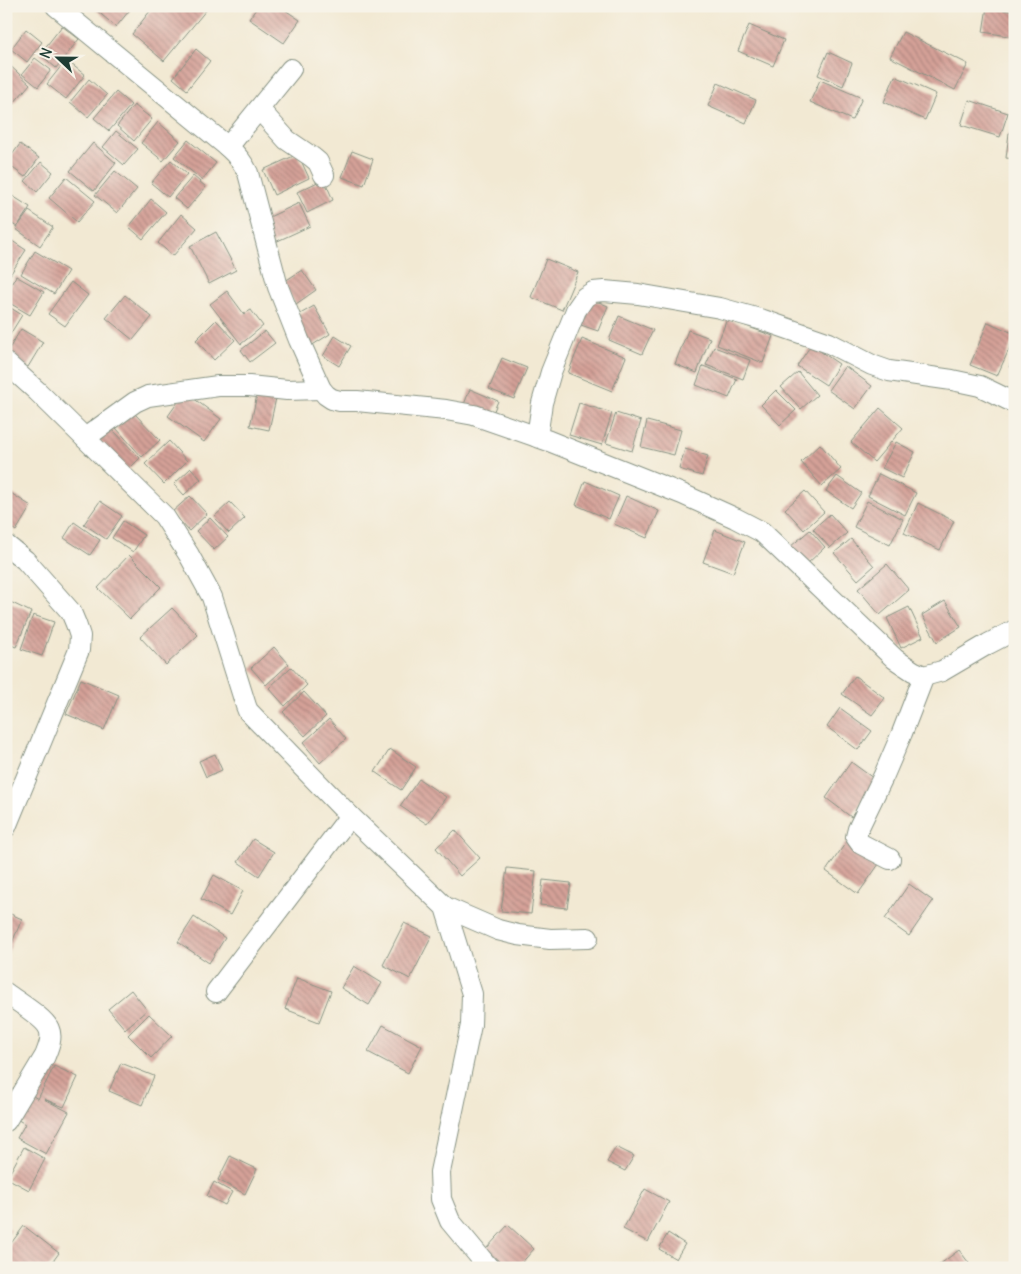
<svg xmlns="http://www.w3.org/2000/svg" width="1021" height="1274" font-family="Delius,sans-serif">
<defs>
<pattern id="building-back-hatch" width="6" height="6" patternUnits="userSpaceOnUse" patternTransform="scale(1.25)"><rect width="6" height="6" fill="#d5a198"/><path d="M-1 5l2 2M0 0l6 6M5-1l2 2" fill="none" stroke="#ac847d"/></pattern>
</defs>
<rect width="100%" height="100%" fill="#f7f3e8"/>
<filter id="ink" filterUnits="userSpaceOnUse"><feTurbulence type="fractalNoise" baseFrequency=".02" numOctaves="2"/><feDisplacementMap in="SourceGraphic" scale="10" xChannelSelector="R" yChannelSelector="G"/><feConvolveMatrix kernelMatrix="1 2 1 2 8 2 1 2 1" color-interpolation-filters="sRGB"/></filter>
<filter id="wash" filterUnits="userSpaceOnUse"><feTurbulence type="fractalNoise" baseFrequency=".0096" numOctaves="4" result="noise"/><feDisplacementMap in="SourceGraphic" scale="20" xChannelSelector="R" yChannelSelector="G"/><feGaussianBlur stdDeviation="1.12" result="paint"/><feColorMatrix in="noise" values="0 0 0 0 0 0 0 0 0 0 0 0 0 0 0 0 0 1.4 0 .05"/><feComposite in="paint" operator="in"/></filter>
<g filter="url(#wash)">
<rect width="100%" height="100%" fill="#f2e9d3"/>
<g id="blocks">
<!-- building -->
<g fill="url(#building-back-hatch)">
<polygon points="97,6 133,6 116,27 95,9"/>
<polygon points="154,6 203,6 207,9 164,61 132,34"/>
<polygon points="258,6 279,6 300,20 284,43 249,19"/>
<polygon points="987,7 1015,12 1015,37 983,32"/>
<polygon points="6,15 12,20 6,27"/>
<polygon points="749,25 784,40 773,66 738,51"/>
<polygon points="62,26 79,39 56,68 40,54"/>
<polygon points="26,29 42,42 27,62 11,49"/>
<polygon points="903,32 968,64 955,90 890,57"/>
<polygon points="196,49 210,61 187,90 173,78"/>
<polygon points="828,52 852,63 843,86 818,75"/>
<polygon points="35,58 51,70 38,87 22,74"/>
<polygon points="66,60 85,75 66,99 47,84"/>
<polygon points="6,62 30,84 13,104 6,98"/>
<polygon points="895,76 936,94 925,120 884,102"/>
<polygon points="89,79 107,95 88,117 70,102"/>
<polygon points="820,80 862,98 852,120 810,102"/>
<polygon points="718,83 756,100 746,123 708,106"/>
<polygon points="116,92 131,105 109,131 94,118"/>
<polygon points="969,100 1008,113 1000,137 961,125"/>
<polygon points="134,105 152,119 134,141 117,126"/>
<polygon points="158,122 180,141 163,161 141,143"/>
<polygon points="116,131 138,149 124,165 103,147"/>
<polygon points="1009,133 1015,133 1015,159 1006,158"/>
<polygon points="188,140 216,163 202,180 174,157"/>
<polygon points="93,143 116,163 94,191 70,171"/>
<polygon points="20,144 39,158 25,177 6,163"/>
<polygon points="352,151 373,159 364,185 342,177"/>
<polygon points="298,154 309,178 274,195 263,170"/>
<polygon points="171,160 187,174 168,197 151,183"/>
<polygon points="41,162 53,172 37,192 25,181"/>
<polygon points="115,171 137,189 117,213 95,195"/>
<polygon points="193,176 206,187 187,209 174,198"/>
<polygon points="66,177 95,201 77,222 49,198"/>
<polygon points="324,179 333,200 307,213 297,192"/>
<polygon points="11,195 30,207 17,227 6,220 6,202"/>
<polygon points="151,199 166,212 143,239 129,227"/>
<polygon points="299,203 310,226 271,244 261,221"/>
<polygon points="29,211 53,227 40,246 16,229"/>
<polygon points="181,214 197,228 173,256 158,243"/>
<polygon points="216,232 236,270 209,284 190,246"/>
<polygon points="6,237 26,250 6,281"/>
<polygon points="35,251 68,271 54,294 21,274"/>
<polygon points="546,259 578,272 562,310 531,297"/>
<polygon points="302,270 316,290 296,304 282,283"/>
<polygon points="16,276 44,292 30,315 6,301 6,293"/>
<polygon points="71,282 88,295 65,326 48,314"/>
<polygon points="227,291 244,314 251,310 263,326 241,344 210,304"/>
<polygon points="125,295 152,317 133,340 106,318"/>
<polygon points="592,299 608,306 598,331 581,325"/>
<polygon points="6,305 22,315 6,341"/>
<polygon points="314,306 330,334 311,346 295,317"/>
<polygon points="619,316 653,330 642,354 609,340"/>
<polygon points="727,319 773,336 763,363 717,345"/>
<polygon points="216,320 235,340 214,360 196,340"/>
<polygon points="988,322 1015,334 1015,336 997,376 970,365"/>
<polygon points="21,329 43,342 28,367 6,354"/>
<polygon points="688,330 710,338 697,373 675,364"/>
<polygon points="265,331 275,343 250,362 241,350"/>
<polygon points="335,336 351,346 339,366 323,356"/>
<polygon points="582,339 626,357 612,391 568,373"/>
<polygon points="811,345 839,364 826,385 797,366"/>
<polygon points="714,347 750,360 743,379 706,365"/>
<polygon points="1015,353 1015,370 1009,367"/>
<polygon points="502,358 527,368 514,399 489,389"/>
<polygon points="703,366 737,379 729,398 696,385"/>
<polygon points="845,366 872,386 855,409 828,390"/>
<polygon points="798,372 817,395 801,409 781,387"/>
<polygon points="470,389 498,401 491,418 463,407"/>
<polygon points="776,390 796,410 780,425 761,405"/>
<polygon points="185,392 221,419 204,442 168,416"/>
<polygon points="257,395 276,398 269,430 250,426"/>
<polygon points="579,403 612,413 602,445 569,435"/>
<polygon points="880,408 903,428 874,462 851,442"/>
<polygon points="133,412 160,440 142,457 116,428"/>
<polygon points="616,413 641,421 632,451 606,443"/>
<polygon points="647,421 681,430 674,455 641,447"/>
<polygon points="110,427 140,458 127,471 97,439"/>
<polygon points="169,441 187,461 164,484 145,464"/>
<polygon points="896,442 915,452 902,478 882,468"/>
<polygon points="820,444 841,469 822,486 801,462"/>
<polygon points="685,449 708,456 702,476 679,469"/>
<polygon points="191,468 201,479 184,495 174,484"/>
<polygon points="879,474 916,493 905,515 868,496"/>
<polygon points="837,476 861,493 851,508 826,491"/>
<polygon points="585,481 619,496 609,519 576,505"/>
<polygon points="6,490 31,506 16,531 6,524"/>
<polygon points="805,491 824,512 804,530 785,509"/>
<polygon points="190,496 207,514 189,531 172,512"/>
<polygon points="626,496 659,511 647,538 614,524"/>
<polygon points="100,501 122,516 106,539 84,524"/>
<polygon points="867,501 903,519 890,545 854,527"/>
<polygon points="230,502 245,518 229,533 214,517"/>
<polygon points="918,503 954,521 940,550 904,533"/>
<polygon points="830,514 847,533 830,548 813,529"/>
<polygon points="210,518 228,537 214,550 196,531"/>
<polygon points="123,521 144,535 133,552 112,538"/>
<polygon points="74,522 100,540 90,555 64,538"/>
<polygon points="715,530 745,542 733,573 703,562"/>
<polygon points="810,530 825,547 806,565 790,547"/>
<polygon points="851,539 874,566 858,580 834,553"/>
<polygon points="129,555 161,587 130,619 98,588"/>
<polygon points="887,564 909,590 880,615 858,589"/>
<polygon points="6,600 31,612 16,647 6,643"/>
<polygon points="945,601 961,627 937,642 922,615"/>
<polygon points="909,607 923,637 901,648 887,618"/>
<polygon points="172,608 198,635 166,665 140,637"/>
<polygon points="33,615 54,622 42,656 21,649"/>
<polygon points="274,647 289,664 266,685 251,668"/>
<polygon points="291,667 307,685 285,706 269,688"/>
<polygon points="855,676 885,698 872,715 842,694"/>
<polygon points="81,679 119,695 104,730 66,714"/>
<polygon points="304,692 326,716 305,736 283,712"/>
<polygon points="840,708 872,731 858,750 827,727"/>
<polygon points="329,719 346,739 320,763 303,743"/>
<polygon points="390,749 416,767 401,790 375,772"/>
<polygon points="215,754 222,770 206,777 199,761"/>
<polygon points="851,762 877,781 851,817 826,798"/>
<polygon points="419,779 446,797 427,824 400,806"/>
<polygon points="455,830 480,858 460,876 436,848"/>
<polygon points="253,839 274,852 259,876 238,862"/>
<polygon points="847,841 879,864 858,894 826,871"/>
<polygon points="507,868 536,871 531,914 501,911"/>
<polygon points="214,875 243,891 230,915 201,899"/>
<polygon points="543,880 571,883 567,908 540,905"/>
<polygon points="909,884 933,901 909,936 885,919"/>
<polygon points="6,912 22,919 6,957"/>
<polygon points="194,917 225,938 209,963 178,942"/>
<polygon points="404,923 432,936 410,979 383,965"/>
<polygon points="354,966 382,983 369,1005 341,988"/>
<polygon points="297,978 331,991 319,1022 285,1009"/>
<polygon points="131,990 147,1010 125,1029 108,1009"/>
<polygon points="149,1014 172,1036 151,1058 128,1035"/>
<polygon points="383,1025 422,1046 408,1073 368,1052"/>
<polygon points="121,1063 154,1076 142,1105 109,1091"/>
<polygon points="54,1066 78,1077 64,1107 44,1099 69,1112 46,1154 17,1138 25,1124 15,1118 28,1093 38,1099"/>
<polygon points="24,1147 45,1159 29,1190 7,1178"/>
<polygon points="616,1147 634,1156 625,1171 607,1162"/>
<polygon points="230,1156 257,1169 245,1194 218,1180"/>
<polygon points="214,1182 232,1192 225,1205 207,1196"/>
<polygon points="645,1189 669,1202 648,1242 623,1229"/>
<polygon points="508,1225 534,1249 517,1268 506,1268 486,1249"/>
<polygon points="6,1226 11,1230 6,1236"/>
<polygon points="24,1226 59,1253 48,1268 18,1268 6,1259 6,1250"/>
<polygon points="668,1233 685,1244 676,1259 659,1249"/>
<polygon points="959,1250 969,1263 963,1268 935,1268"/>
</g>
</g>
</g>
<g filter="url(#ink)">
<use href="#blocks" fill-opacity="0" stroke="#889384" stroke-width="1"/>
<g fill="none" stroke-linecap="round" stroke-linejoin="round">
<defs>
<g id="street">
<path d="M 56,6 L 228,147 C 237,155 243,162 248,173 L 278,287 L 299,340 L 321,389 L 326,395 L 332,399 L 340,401 L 357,401 L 446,410 L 474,415 L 549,441 L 682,494 L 735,518 L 762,532 L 895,659 L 913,671 L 924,676 L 942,671 L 988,644 L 1015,630"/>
<polyline points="259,109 287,140 312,157 318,162 324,175"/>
<polyline points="228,147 291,69"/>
<polyline points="6,363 37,391 164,516 189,555 212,597 246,706 248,711 350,816 445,907 472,994 471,1025 440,1172 441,1199 450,1221 489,1268"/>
<polyline points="537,437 542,403 551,372 576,310 585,297 593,292 604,291 638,294 720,308 763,320 829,343 872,365 889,371 952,380 980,386 1015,403"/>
<polyline points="85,438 135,402 148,396 218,386 249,386 287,390 321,389"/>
<polyline points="6,545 25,560 71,612 76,624 80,636 79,650 6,827"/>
<polyline points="890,859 861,844 856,837 858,829 884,775 902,733 924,676"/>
<polyline points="445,907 498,930 518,935 550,939 588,938"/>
<polyline points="216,992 350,816"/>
<path d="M 6,993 C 16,1001 45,1018 49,1029 C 53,1038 48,1048 45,1056 L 6,1121"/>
</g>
</defs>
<!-- street casing -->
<use href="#street" stroke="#889384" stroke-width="22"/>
<!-- street -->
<use href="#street" stroke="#fff" stroke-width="20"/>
</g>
</g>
<!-- margin -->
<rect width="1021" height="1274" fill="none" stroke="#f7f3e8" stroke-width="25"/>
<!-- north arrow -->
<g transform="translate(58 58) rotate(292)" stroke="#f7f3e8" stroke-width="4" paint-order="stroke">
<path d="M0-4L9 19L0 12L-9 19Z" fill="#1f3d34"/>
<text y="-8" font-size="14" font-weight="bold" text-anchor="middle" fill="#1f3d34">N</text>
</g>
</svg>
